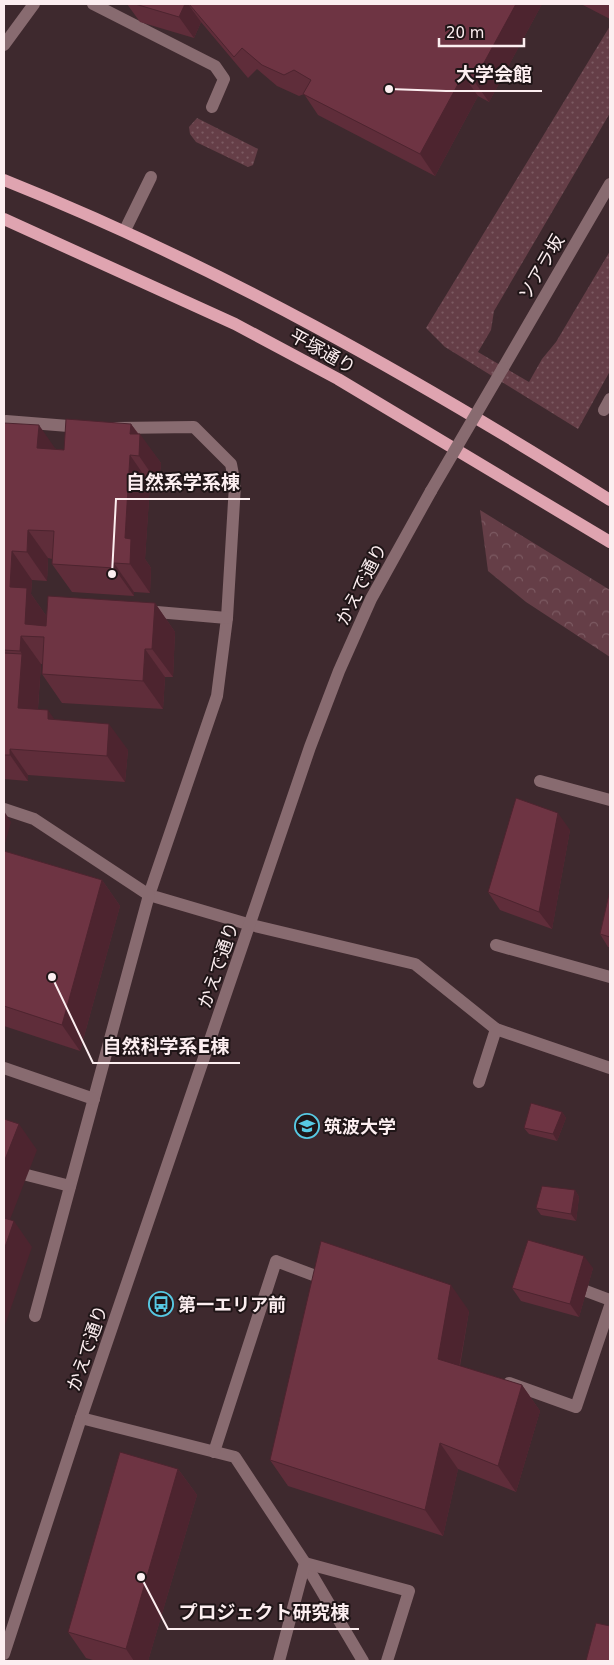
<svg xmlns="http://www.w3.org/2000/svg" width="614" height="1665" font-family="'DejaVu Sans','Noto Sans JP',sans-serif">
<defs>
<pattern id="grass-dots" width="8" height="8" patternUnits="userSpaceOnUse" patternTransform="scale(1.25)"><rect width="8" height="8" fill="#653e47"/><path d="M2 2h.1M6 6h.1" fill="none" stroke="#7c5a62" stroke-width="1.8" stroke-linecap="round"/></pattern>
<pattern id="forest-crowns" width="20" height="18" patternUnits="userSpaceOnUse" patternTransform="scale(1.25)"><rect width="20" height="18" fill="#653e47"/><path d="M2 6a3 3 0 1 1 6 0M12 15a3 3 0 1 1 6 0" fill="none" stroke="#7c5a62"/></pattern>
</defs>
<rect width="100%" height="100%" fill="#3e292e"/>
<!-- grass -->
<g fill="url(#grass-dots)">
<polygon points="610,26 610,113 494,311 491,330 478,352 529,382 542,359 556,342 610,251 610,371 578,429 445,347 426,328"/>
<polygon points="197,118 258,149 253,165 248,167 196,142 190,134 189,127"/>
</g>
<!-- forest -->
<polygon fill="url(#forest-crowns)" points="480,510 610,590 610,657 526,602 488,571"/>
<g fill="none" stroke-linecap="round" stroke-linejoin="round">
<!-- minor -->
<g stroke="#886b70" stroke-width="12">
<polyline points="93,4 215,66 224,79 212,107"/>
<polyline points="4,45 34,4"/>
<polyline points="125,230 151,177"/>
<polyline points="503,368 610,184"/>
<polyline points="604,410 610,399"/>
<polyline points="116,428 194,427 231,464 235,485 227,618 217,696 149,895 251,925 415,964 496,1029 610,1068"/>
<polyline points="5,440 6,421 81,427"/>
<polyline points="145,611 227,618"/>
<polyline points="540,781 610,800"/>
<polyline points="4,809 34,819 149,895 35,1316"/>
<polyline points="496,945 610,977"/>
<polyline points="4,1068 94,1099"/>
<polyline points="479,1082 496,1029"/>
<polyline points="27,1175 70,1186"/>
<polyline points="586,1291 610,1300"/>
<polyline points="509,1383 576,1407 610,1306"/>
<polyline points="81,1418 235,1457 305,1563 363,1661"/>
<polyline points="214,1452 276,1261 329,1281"/>
<polyline points="4,1654 81,1418 310,747 339,671 371,599 431,491"/>
<polyline points="279,1661 305,1563 409,1591 387,1661"/>
</g>
<!-- major -->
<g stroke="#dfa4b0" stroke-width="12">
<path d="M 4,180 C 217,265 416,378 610,500"/>
<polyline points="4,219 235,324 338,379 610,542"/>
</g>
<!-- minor-bridge -->
<polyline stroke="#886b70" stroke-width="12" points="431,491 503,368"/>
</g>
<!-- wall -->
<g fill="#5f2d3a">
<polygon points="127,4 542,4 489,102 478,96 435,176 318,115 304,94 299,96 277,86 257,69 248,78 201,22 194,38 140,22"/>
<polygon points="581,4 610,4 610,19"/>
<polygon points="4,423 56,449 64,450 131,424 161,463 159,485 150,484 145,559 151,568 150,593 134,592 134,596 72,592 52,564 52,559 48,558 47,581 32,580 31,594 47,617 155,603 175,632 173,677 165,677 163,709 62,703 42,674 43,664 41,664 38,709 55,720 128,750 125,782 28,775 28,781 4,779"/>
<polygon points="570,830 552,929 500,910 488,892"/>
<polygon points="4,851 102,880 120,906 80,1051 4,1026"/>
<polygon points="610,890 610,947 608,947 600,934"/>
<polygon points="562,1112 566,1118 557,1141 529,1134 524,1128"/>
<polygon points="575,1190 579,1197 576,1221 541,1215 536,1208"/>
<polygon points="593,1268 579,1317 521,1301 512,1288"/>
<polygon points="469,1311 460,1366 522,1385 540,1411 516,1492 458,1469 443,1536 288,1486 270,1460"/>
<polygon points="178,1469 197,1495 148,1661 96,1661 86,1658 68,1632"/>
</g>
<!-- shaded-wall -->
<g fill="#4d242f">
<polygon points="185,4 188,4 201,22 194,38 179,17"/>
<polygon points="516,4 542,4 489,102 474,81"/>
<polygon points="463,75 478,96 435,176 420,154"/>
<polygon points="131,424 140,437 140,434 161,463 159,485 139,456 130,434"/>
<polygon points="39,425 59,454 37,448"/>
<polygon points="130,455 150,484 145,559 151,568 150,593 130,564 125,538"/>
<polygon points="28,530 48,558 47,581 27,552"/>
<polygon points="12,551 32,580 31,594 47,617 45,639 44,637 25,624 10,587"/>
<polygon points="114,563 134,592 134,596 114,568"/>
<polygon points="155,603 175,632 173,677 152,649"/>
<polygon points="21,636 41,664 36,734 18,708 22,654 20,651"/>
<polygon points="145,649 165,677 163,709 143,681"/>
<polygon points="48,710 66,736 48,719"/>
<polygon points="109,724 128,750 125,782 107,756"/>
<polygon points="10,749 28,775 28,781 10,755"/>
<polygon points="4,811 11,822 4,847"/>
<polygon points="558,813 570,830 552,929 539,912"/>
<polygon points="102,880 120,906 80,1051 62,1025"/>
<polygon points="562,1112 566,1118 557,1141 553,1134"/>
<polygon points="19,1124 37,1150 4,1235 4,1162"/>
<polygon points="575,1190 579,1197 576,1221 571,1214"/>
<polygon points="14,1221 32,1247 4,1328 4,1250"/>
<polygon points="584,1256 593,1268 579,1317 570,1304"/>
<polygon points="451,1285 469,1311 456,1385 438,1359"/>
<polygon points="522,1385 540,1411 516,1492 498,1466"/>
<polygon points="440,1443 458,1469 443,1536 425,1510"/>
<polygon points="178,1469 197,1495 148,1661 134,1661 126,1649"/>
</g>
<!-- building -->
<g fill="#6e3443" stroke="#4d242f">
<polygon points="135,4 185,4 179,17"/>
<polygon points="189,4 516,4 474,81 463,75 420,154 303,94 311,80 294,70 284,75 262,65 242,48 234,57"/>
<polygon points="66,419 131,424 130,434 140,434 139,456 130,455 125,538 131,539 130,564 114,563 114,568 52,564 54,531 28,530 27,552 12,551 10,587 27,588 25,624 46,626 48,596 155,603 152,649 145,649 143,681 42,674 44,637 21,636 20,651 4,650 4,423 39,425 37,448 64,450"/>
<polygon points="4,653 22,654 18,708 48,710 48,719 109,724 107,756 10,749 10,755 4,755"/>
<polygon points="516,798 558,813 539,912 488,892"/>
<polygon points="4,851 102,880 62,1025 4,1006"/>
<polygon points="610,890 610,937 600,934"/>
<polygon points="531,1103 562,1112 553,1134 524,1128"/>
<polygon points="4,1119 19,1124 4,1162"/>
<polygon points="542,1186 575,1190 571,1214 536,1208"/>
<polygon points="4,1218 14,1221 4,1250"/>
<polygon points="528,1240 584,1256 570,1304 512,1288"/>
<polygon points="321,1241 451,1285 438,1359 522,1385 498,1466 440,1443 425,1510 270,1460"/>
<polygon points="120,1452 178,1469 126,1649 68,1632"/>
<polygon points="596,1623 610,1626 610,1661 586,1661"/>
</g>
<!-- icons -->
<defs>
<symbol id="university-ring" viewBox="-11 -11 22 22"><circle r="9.5" fill="#1f1517" stroke="#57c9e3" stroke-width="1.5"/><path d="M0-5L7-2L0 1L-7-2ZM-4 1L0 2.5L4 1V4Q0 6-4 4Z" fill="#57c9e3"/></symbol>
<symbol id="bus-ring" viewBox="-11 -11 22 22"><circle r="9.5" fill="#1f1517" stroke="#57c9e3" stroke-width="1.5"/><path d="M-5-6H5V4H4V6H2V4H-2V6H-4V4H-5ZM-3.5-4V0h7V-4ZM-3.5 1.2v1.5H-2V1.2ZM2 1.2v1.5H3.5V1.2Z" fill="#57c9e3"/></symbol>
</defs>
<g fill-rule="evenodd">
<use href="#university-ring" x="293" y="1112" width="28" height="28"/>
<use href="#bus-ring" x="147" y="1290" width="28" height="28"/>
</g>
<g text-anchor="middle" dominant-baseline="central" stroke-width="4" stroke-linejoin="round" paint-order="stroke">
<!-- street labels -->
<g font-size="18" fill="#fceef0" stroke="#1f1517">
<text transform="translate(541 267) rotate(-60)">ソアラ坂</text>
<text transform="translate(323 351) rotate(29)">平塚通り</text>
<text transform="translate(361 584) rotate(-63)">かえで通り</text>
<text transform="translate(218 965) rotate(-71)">かえで通り</text>
<text transform="translate(87 1348) rotate(-71)">かえで通り</text>
</g>
<!-- poi labels -->
<g font-size="18" font-weight="bold" fill="#fceef0" stroke="#1f1517" text-anchor="start">
<text x="324" y="1126">筑波大学</text>
<text x="178" y="1304">第一エリア前</text>
</g>
</g>
<!-- callouts -->
<path fill="none" stroke="#fceef0" stroke-width="2" d="M389 89L446 91H542M112 574L116 499H250M52 977L93 1063H240M141 1577L168 1629H359"/>
<g fill="#fceef0" stroke="#1f1517" stroke-width="2">
<circle cx="389" cy="89" r="5"/>
<circle cx="112" cy="574" r="5"/>
<circle cx="52" cy="977" r="5"/>
<circle cx="141" cy="1577" r="5"/>
</g>
<g font-size="19" text-anchor="middle" font-weight="bold" fill="#fceef0" stroke="#1f1517" stroke-width="4" stroke-linejoin="round" paint-order="stroke">
<text x="494" y="81">大学会館</text>
<text x="183" y="489">自然系学系棟</text>
<text x="166" y="1053">自然科学系E棟</text>
<text x="264" y="1619">プロジェクト研究棟</text>
</g>
<!-- border -->
<rect width="614" height="1665" fill="none" stroke="#fceef0" stroke-width="10"/>
<!-- scale -->
<path d="M439 38v8h85v-8" fill="none" stroke="#fceef0" stroke-width="2.5"/>
<text x="446" y="38" font-size="15" fill="#fceef0" stroke="#1f1517" stroke-width="4" paint-order="stroke">20 m</text>
</svg>
